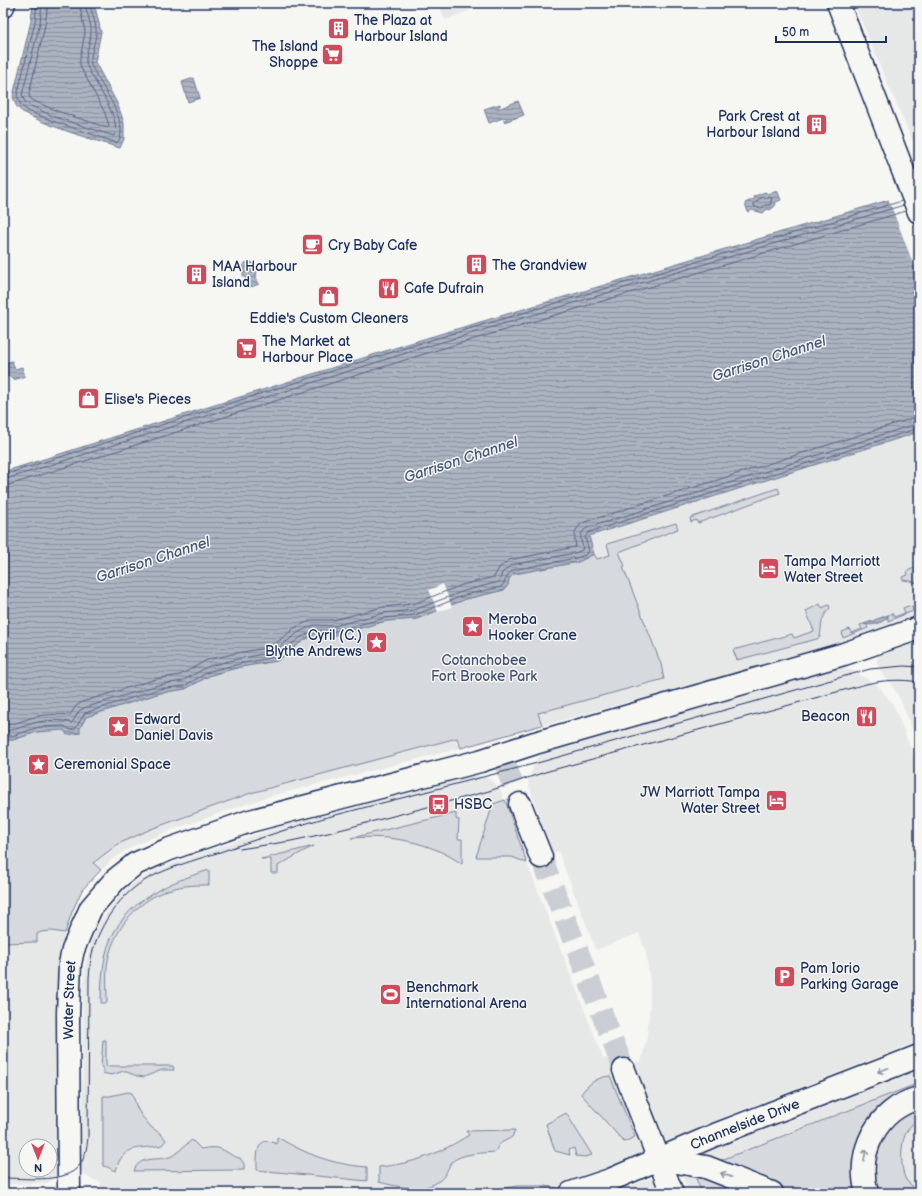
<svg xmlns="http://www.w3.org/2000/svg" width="922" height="1196" font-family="'Balsamiq Sans',sans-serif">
<defs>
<pattern id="water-rules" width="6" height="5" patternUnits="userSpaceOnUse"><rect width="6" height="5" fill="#abb2c0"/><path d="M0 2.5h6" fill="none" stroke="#8a919f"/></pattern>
</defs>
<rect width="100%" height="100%" fill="#f6f6f2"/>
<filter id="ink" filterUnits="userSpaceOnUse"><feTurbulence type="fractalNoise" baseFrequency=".025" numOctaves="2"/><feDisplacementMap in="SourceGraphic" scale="8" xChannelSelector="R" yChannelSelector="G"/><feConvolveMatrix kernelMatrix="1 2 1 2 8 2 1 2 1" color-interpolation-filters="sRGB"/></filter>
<g filter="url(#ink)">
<!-- built -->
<g fill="#e6e7e7" fill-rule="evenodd">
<polygon points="439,3 488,3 445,20"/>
<polygon points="854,3 919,3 919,155 883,73"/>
<path d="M 919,432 L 919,615 L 860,637 L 771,663 L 461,748 L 267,797 L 174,829 L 133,846 L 111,860 L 82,890 L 67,926 L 58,963 L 57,998 L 58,1174 L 54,1179 L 47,1183 L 3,1184 L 3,740 L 61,729 L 594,554 L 589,536 ZM 26,1146 L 50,1146 L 50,1170 L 26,1170 Z"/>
<polygon points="915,641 919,645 919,745 901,701 895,690 882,673 877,662 879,651"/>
<polygon points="838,666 856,672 878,686 893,704 919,769 919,1041 725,1117 721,1125 672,1143 662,1139 657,1129 626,1114 642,1152 641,1157 595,1178 544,1193 328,1193 296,1190 243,1187 101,1187 101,1182 91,1179 85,1175 76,1162 80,1157 82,1151 83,991 85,966 92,938 100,922 122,892 136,881 156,870 201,853 303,819 465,777 478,775 489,779 495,783 501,791 527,863 603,1058 641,1063 647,1036 650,1004 650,984 646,952 639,933 596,950 558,851 552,853 528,782 536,759 545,752 554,747"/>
<polygon points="919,1070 919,1193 689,1193 677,1163"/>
<polygon points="651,1178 656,1180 663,1193 625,1193 630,1191 633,1185"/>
</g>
<!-- green -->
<g fill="#d6d9dd" stroke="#78849e">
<polygon points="778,488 780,493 698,523 696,520 691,522 690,518"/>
<polygon points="676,523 678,529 619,552 625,566 623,567 661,664 664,679 538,713 542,725 461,748 457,738 251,793 151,829 118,844 93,863 101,870 82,890 72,912 65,933 51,931 41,932 37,934 37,942 3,943 3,740 13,740 37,732 61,729 64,730 67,732 80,728 86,717 160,693 185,689 211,675 240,667 277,661 304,640 316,634 335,635 386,621 417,619 466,599 504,590 508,585 509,579 514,574 578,562 594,554 597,559 610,555 607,544"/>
<polygon points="919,566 919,584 911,581 903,580 902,577 908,575 907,571"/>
<path d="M 820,604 L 822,608 L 829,605 L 830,608 C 820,619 822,624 820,637 L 817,639 L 737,660 L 733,650 L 792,634 L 794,638 L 814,631 L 806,611 Z"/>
<polygon points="908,606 912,607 913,611 888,621 888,615 892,613 894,617 905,613 903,608"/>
<polygon points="864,624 867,625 868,628 843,638 842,632 850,629 851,633 862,629 860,625"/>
<polygon points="505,800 527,863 512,857 476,857 493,804"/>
<path d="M 456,813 L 456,819 L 459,820 L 458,839 L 462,839 L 462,864 C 429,841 390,835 351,838 Z"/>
<polygon points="314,846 302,852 278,866 278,873 271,873 271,859 261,859"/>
<path d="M 209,870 L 209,885 C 198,885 186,885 175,888 C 139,897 112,929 107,966 C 106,978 107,991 107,1003 L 101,1003 C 101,987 102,972 105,957 C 116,905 163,884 209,870 Z"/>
<polygon points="103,1040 106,1040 106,1066 173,1066 174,1070 162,1070 144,1077 137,1076 124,1071 111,1075 103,1073 103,1069 101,1066"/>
<path d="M 610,1076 L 635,1137 L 624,1142 L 581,1094 C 588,1084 597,1077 610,1076 Z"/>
<path d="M 919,1083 L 919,1117 C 915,1121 910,1126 907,1131 C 900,1142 900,1169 906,1180 C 910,1185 916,1188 919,1193 L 702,1193 L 695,1176 L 716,1162 Z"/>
<path d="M 128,1092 L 132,1093 L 137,1108 L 141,1115 L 151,1127 L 161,1134 L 166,1140 L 162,1145 C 141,1150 122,1143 116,1171 C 111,1170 108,1166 103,1166 L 103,1096 L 110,1096 Z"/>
<polygon points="566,1113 592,1155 585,1157 576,1156 574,1148 569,1150 570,1155 555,1151 546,1124"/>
<path d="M 515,1130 L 512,1137 C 505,1142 497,1142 496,1152 C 483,1153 467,1153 456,1159 C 449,1162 448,1171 444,1176 C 429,1195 399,1187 379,1182 L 379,1167 C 416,1163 438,1154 469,1135 L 466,1131 Z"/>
<path d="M 277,1137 C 308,1155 331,1164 367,1167 L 367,1181 L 257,1170 C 257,1157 255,1133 277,1144 Z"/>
<path d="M 192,1140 L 201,1149 C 207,1148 213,1147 218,1148 C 226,1150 232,1157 240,1158 L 244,1164 L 244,1170 L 134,1171 C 139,1154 159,1162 172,1156 C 179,1152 185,1145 192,1140 Z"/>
<polygon points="518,1186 545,1186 558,1188 538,1193 478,1193 479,1191"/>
</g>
<!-- water -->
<g fill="url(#water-rules)" stroke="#717e99">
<path d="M 33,3 L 94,3 L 101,32 L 95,62 L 118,105 L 124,123 L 124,139 L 120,148 C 100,142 29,121 18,108 C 15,105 14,100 13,96 L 31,21 Z"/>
<polygon points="194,78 200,98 188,102 182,82"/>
<polygon points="518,101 524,115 504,122 504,120 507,119 506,117 489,123 484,109 500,104 500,106 498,107 498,109"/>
<polygon points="777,190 781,200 776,202 775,206 770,210 767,209 763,213 752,210 748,212 745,203 754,199 755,196 765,192 768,194"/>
<polygon points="919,191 919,432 589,536 594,554 578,562 514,574 509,579 508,585 504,590 466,599 417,619 386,621 335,635 316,634 304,640 277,661 240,667 211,675 185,689 160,693 86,717 80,728 80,733 67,735 64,730 36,732 13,740 3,740 3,472 420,340"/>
<polygon points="252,262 254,268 257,271 256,277 259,284 254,286 249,287 246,280 243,275 243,270 242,266 245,263"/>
<polygon points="3,360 4,363 12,361 15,369 22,367 25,376 14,380 11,377 3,376"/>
<path d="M 888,615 L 887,618 C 880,624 873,626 864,624 Z"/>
</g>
<!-- pier -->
<g fill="#f6f6f2">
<polygon points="919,189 919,279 888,198"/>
<polygon points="443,584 452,607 438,612 429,590"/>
</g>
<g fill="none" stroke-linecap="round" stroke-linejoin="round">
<!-- shore -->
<g stroke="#556385" stroke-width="1">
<path d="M 37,3 L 35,22 L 17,96 L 21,105 L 28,111 L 53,121 L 117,143 C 133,124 97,82 91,64 C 89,57 96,41 96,33 C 97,24 91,13 90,3"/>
<path d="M 42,3 L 40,23 L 22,95 L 25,102 L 31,106 L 55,117 L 114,136 C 123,121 94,82 87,66 C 83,57 91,43 91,33 C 92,23 86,13 85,3"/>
<polyline points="48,3 45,25 29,94 30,98 34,101 57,111 108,128 109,125 104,111 80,66 80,59 85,32 79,3"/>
<polygon points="764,197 772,198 770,205 765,205 760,209 754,206 754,204 759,199"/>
<polyline points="3,475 421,343 902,201"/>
<polyline points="3,480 422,348 904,205"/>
<polyline points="3,486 9,485 424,354 906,211"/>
<path d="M 3,725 C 13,725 21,721 31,718 C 42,714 58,714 70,715 L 76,706 L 82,702 L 156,679 L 180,675 L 207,660 L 237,653 L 271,647 L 296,627 L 312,620 L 334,620 L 383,607 L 413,604 L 462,585 L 494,577 L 499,568 L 509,560 L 575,547 L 576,545 C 573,535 575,527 585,522 L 913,418 L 919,417"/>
<path d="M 3,731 C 14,731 23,726 34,723 C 46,720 61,719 72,723 L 79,711 L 84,708 L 158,685 L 182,681 L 209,666 L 238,659 L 273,652 L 299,632 L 314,625 L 334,626 L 384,613 L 414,610 L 464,591 L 499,582 L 502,573 L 511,565 L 575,553 L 582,550 L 583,548 C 581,540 578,533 587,528 L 919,423"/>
<path d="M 3,736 L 12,736 L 39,727 L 64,726 L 71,730 L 75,729 L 85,713 L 159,689 L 184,686 L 210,671 L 239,664 L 275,657 L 301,637 L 315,630 L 335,631 L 385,618 L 415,615 L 465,595 L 501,587 C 507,581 505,576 513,570 L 576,558 L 585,555 L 589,551 L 585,537 L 589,532 L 919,428"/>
</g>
<!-- secondary-tunnel -->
<g stroke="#caced4" stroke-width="22" stroke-dasharray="22 11" stroke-linecap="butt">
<polyline points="505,764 520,804"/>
<polyline points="541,857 624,1070"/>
</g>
<defs>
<g id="secondary">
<polyline points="838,3 919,212"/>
<polyline points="3,6 4,3"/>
<polyline points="520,804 541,857"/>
<polyline points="624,1070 672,1193"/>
<path id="s1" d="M 69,1193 L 68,1013 L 70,964 L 73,950 L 82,928 L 91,908 L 115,880 L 135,864 L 167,850 L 250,821 L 480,761 L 535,743 L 844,654 L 919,628"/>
<path id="s2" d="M 571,1193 L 610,1180 L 715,1135 L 919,1056"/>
</g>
<g id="highway">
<polyline points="659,1159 706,1167 772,1193"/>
<path d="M 867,1193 C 855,1152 877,1109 919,1098"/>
</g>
</defs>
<!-- secondary casing -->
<use href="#secondary" stroke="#1b2f5e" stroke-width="25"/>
<!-- highway casing -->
<use href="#highway" stroke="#1b2f5e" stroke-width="25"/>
<!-- secondary -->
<use href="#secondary" stroke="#f6f6f2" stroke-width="22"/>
<!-- highway -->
<use href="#highway" stroke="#f6f6f2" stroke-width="22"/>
<!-- tram -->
<g stroke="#1b2f5e" stroke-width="1">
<path d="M 240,849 L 291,841 L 328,833 L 489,791 L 545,772 L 866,684 C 883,680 901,679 919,682"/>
<path d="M 3,1178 C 23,1178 61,1183 76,1169 C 85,1161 87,1148 88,1137 L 89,978 C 90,970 90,961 92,954 C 100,923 121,893 149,878 C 172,866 199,859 223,851 C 257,839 290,828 324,818 L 541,762 L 870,669 L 904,666 L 919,667"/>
</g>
</g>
<!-- one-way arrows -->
<defs><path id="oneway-shaft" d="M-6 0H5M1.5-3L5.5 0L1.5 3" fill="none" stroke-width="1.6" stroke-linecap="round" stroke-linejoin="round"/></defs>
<g stroke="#8892a8">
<use href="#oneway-shaft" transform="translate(883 1070) rotate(158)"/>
<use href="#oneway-shaft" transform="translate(865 1155) rotate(-78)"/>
<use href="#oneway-shaft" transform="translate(726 1175) rotate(-159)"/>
</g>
</g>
<!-- icons -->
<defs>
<symbol id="building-square" viewBox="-11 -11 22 22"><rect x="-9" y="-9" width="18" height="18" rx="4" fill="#d1495b" stroke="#f6f6f2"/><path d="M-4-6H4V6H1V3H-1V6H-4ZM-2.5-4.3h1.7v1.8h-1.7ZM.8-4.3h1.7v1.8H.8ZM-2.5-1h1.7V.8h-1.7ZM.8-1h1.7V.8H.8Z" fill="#fff"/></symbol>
<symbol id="supermarket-square" viewBox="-11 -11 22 22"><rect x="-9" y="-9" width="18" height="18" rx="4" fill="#d1495b" stroke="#f6f6f2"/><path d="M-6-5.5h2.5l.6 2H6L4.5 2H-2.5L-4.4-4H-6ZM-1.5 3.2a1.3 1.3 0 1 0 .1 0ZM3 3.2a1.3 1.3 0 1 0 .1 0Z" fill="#fff"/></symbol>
<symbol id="cafe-square" viewBox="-11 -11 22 22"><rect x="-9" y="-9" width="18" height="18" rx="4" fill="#d1495b" stroke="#f6f6f2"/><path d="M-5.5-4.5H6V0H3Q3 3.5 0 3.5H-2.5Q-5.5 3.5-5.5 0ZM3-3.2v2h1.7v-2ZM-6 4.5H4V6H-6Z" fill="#fff"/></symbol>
<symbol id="restaurant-square" viewBox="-11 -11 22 22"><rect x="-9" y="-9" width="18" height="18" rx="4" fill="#d1495b" stroke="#f6f6f2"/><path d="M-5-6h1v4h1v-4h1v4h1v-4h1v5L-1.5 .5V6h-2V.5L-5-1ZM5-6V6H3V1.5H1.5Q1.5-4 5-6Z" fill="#fff"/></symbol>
<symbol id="shop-square" viewBox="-11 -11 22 22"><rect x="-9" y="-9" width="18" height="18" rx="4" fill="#d1495b" stroke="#f6f6f2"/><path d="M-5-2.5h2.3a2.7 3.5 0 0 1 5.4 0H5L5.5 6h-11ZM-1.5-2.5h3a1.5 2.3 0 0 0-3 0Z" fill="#fff"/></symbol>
<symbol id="hotel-square" viewBox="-11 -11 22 22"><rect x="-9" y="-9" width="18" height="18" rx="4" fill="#d1495b" stroke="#f6f6f2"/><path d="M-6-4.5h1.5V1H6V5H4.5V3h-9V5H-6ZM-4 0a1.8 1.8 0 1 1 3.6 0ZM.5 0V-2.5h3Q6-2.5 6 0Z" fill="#fff"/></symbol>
<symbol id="sight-square" viewBox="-11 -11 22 22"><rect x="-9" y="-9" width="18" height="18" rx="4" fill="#d1495b" stroke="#f6f6f2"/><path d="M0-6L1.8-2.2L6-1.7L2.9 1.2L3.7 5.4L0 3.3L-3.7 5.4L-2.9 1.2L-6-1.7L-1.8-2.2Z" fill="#fff"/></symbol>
<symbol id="bus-square" viewBox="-11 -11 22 22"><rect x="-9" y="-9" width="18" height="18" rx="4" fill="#d1495b" stroke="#f6f6f2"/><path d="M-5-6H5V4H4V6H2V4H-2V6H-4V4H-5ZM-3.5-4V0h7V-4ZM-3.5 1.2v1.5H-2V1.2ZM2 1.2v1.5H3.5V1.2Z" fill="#fff"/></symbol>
<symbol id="parking-square" viewBox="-11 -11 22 22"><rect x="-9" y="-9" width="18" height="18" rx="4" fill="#d1495b" stroke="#f6f6f2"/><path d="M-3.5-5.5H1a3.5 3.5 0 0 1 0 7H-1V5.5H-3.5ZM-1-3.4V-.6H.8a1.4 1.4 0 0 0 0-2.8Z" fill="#fff"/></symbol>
<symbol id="stadium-square" viewBox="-11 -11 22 22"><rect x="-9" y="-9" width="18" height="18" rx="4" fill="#d1495b" stroke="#f6f6f2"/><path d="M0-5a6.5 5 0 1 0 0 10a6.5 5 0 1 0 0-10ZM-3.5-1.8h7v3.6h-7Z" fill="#fff"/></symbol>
</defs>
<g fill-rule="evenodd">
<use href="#building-square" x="326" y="16" width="25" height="25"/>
<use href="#supermarket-square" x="320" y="42" width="25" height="25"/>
<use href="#building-square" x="804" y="112" width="25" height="25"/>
<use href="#cafe-square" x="300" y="232" width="25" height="25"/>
<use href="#building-square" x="464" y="252" width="25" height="25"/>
<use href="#building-square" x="184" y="262" width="25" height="25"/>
<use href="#restaurant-square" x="376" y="276" width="25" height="25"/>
<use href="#shop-square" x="316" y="284" width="25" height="25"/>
<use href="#supermarket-square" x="234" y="336" width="25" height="25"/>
<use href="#shop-square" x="76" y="386" width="25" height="25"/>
<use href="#hotel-square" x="756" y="556" width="25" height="25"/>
<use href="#sight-square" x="460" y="614" width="25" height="25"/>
<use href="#sight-square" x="364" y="630" width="25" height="25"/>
<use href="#restaurant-square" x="854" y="704" width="25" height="25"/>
<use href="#sight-square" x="106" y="714" width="25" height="25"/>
<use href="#sight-square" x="26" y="752" width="25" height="25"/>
<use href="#hotel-square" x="764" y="788" width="25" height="25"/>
<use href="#bus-square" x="426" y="792" width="25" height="25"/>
<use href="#parking-square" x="772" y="964" width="25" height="25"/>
<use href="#stadium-square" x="378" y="982" width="25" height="25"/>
</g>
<g text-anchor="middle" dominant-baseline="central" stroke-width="3" stroke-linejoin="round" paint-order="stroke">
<!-- poi labels -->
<g font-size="14" fill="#1b2f5e" stroke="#f6f6f2" text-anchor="start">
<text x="354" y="20">The Plaza at<tspan x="354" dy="16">Harbour Island</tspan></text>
<text x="318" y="46" text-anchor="end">The Island<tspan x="318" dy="16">Shoppe</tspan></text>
<text x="800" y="116" text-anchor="end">Park Crest at<tspan x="800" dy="16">Harbour Island</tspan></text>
<text x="328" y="245">Cry Baby Cafe</text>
<text x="492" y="265">The Grandview</text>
<text x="212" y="266">MAA Harbour<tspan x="212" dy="16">Island</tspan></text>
<text x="404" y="288">Cafe Dufrain</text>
<text x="329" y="318" text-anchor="middle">Eddie's Custom Cleaners</text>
<text x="262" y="341">The Market at<tspan x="262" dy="16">Harbour Place</tspan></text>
<text x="104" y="399">Elise's Pieces</text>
<text x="784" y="561">Tampa Marriott<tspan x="784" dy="16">Water Street</tspan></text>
<text x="488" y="619">Meroba<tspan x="488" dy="16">Hooker Crane</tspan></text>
<text x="362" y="635" text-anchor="end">Cyril (C.)<tspan x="362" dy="16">Blythe Andrews</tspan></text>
<text x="850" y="716" text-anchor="end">Beacon</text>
<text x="134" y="719">Edward<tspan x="134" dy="16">Daniel Davis</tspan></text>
<text x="54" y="764">Ceremonial Space</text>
<text x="760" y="792" text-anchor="end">JW Marriott Tampa<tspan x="760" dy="16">Water Street</tspan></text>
<text x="454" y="804">HSBC</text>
<text x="800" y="968">Pam Iorio<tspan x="800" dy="16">Parking Garage</tspan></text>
<text x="406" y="987">Benchmark<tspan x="406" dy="16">International Arena</tspan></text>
</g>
<!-- park labels -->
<g font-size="14" fill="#405177" stroke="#f6f6f2">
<text x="484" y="660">Cotanchobee<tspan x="484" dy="16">Fort Brooke Park</tspan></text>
</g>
<!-- street labels -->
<g font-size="14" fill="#1b2f5e" stroke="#f6f6f2">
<text stroke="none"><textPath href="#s1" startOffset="193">Water Street</textPath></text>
<text stroke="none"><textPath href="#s2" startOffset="187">Channelside Drive</textPath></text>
</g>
<!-- water labels -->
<g font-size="15" font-style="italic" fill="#46567b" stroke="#f6f6f2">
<text transform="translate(769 359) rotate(-18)">Garrison Channel</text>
<text transform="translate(461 460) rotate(-18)">Garrison Channel</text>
<text transform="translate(153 560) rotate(-18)">Garrison Channel</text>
</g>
</g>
<!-- margin -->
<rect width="922" height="1196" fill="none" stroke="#f6f6f2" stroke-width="16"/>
<rect x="8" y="8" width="906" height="1180" fill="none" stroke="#1b2f5e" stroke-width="1.5" filter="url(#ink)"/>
<!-- north arrow -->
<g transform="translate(38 1158) rotate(180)"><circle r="19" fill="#f6f6f2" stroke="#9ea6b7"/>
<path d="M0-3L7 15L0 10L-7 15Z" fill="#d1495b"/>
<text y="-6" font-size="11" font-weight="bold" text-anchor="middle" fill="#1b2f5e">N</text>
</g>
<!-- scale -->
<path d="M776 36v6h110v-6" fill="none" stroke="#1b2f5e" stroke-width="2"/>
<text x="782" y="36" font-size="12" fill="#1b2f5e" stroke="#f6f6f2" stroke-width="3" paint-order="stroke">50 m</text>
</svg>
